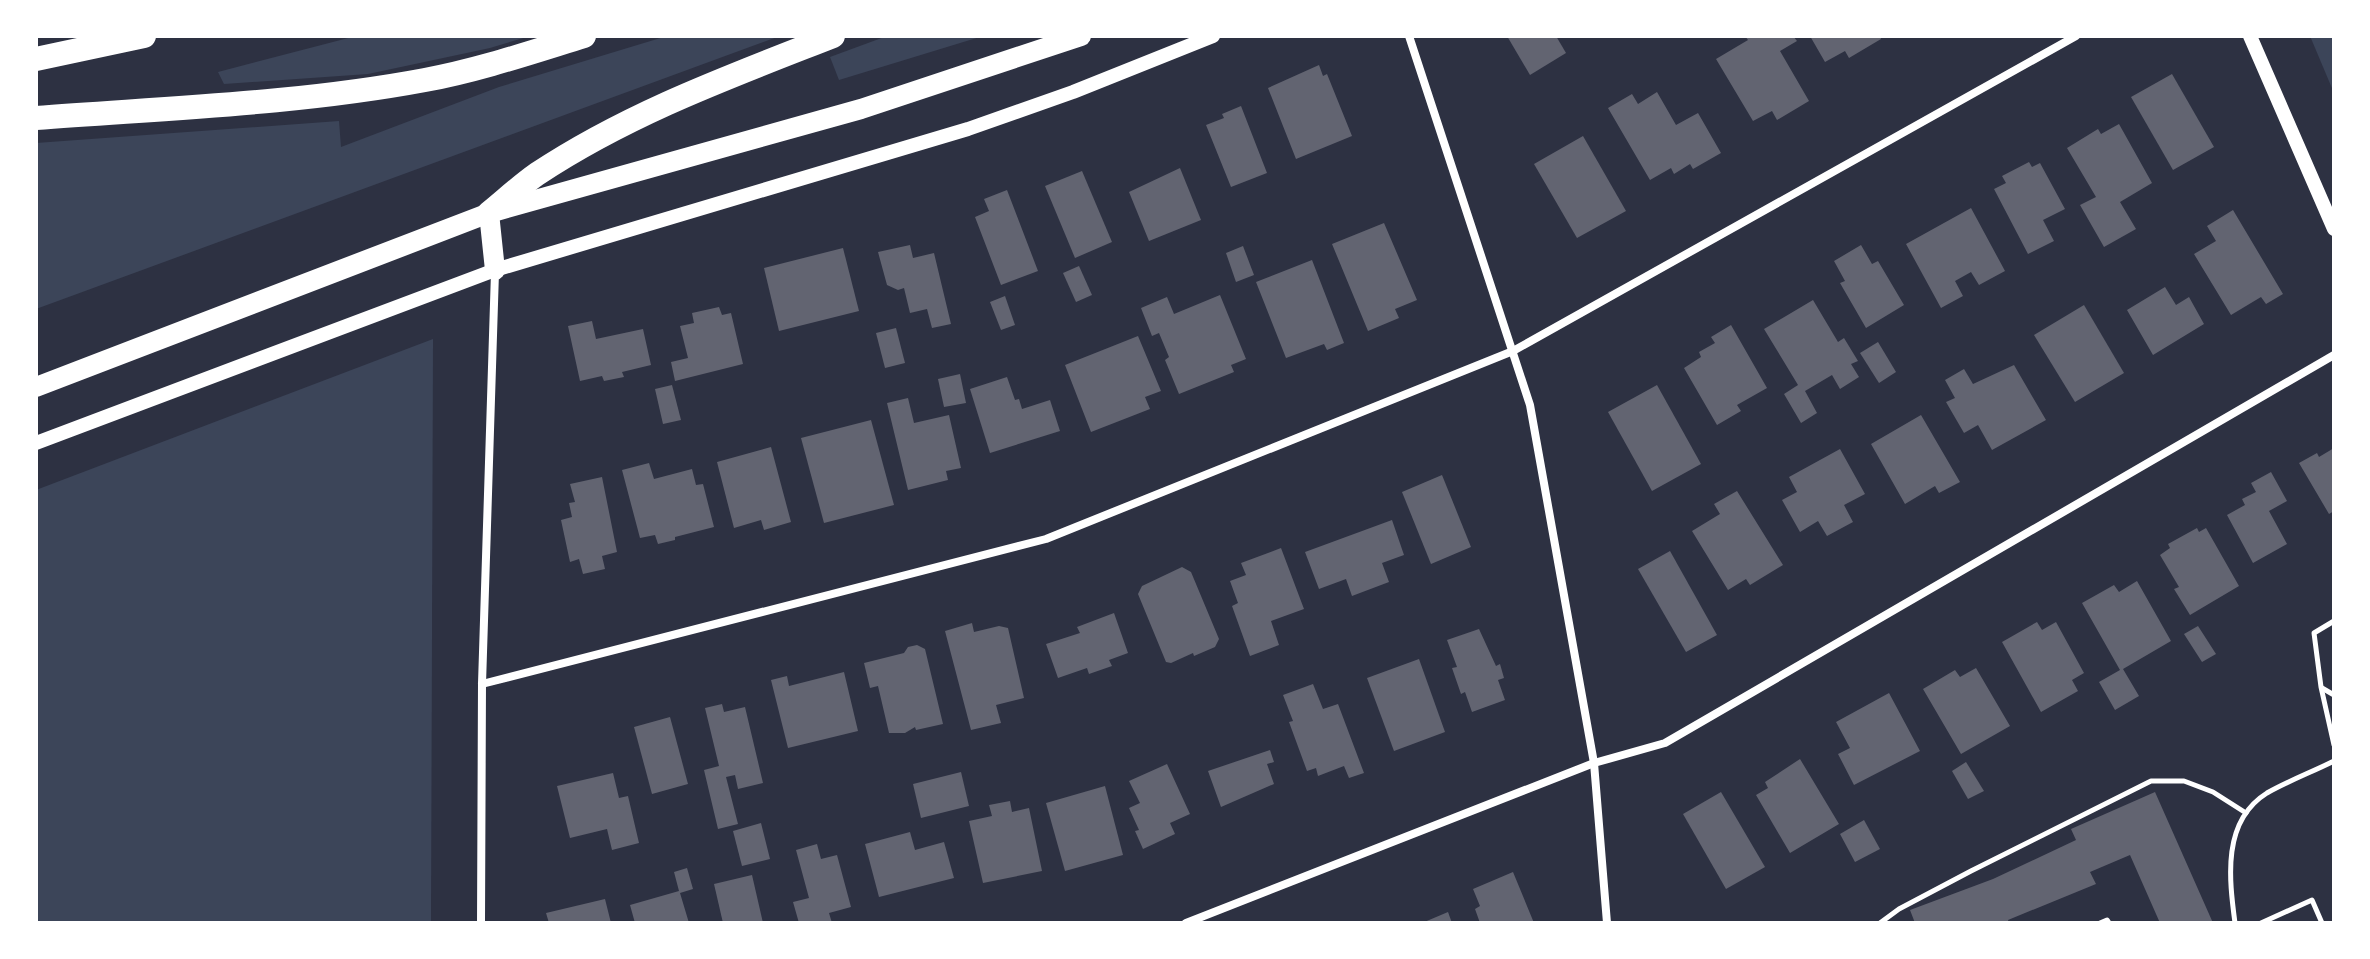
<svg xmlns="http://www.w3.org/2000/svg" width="2370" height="959" font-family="'DejaVu Sans',sans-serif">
<rect width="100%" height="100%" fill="#2d3142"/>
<!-- green -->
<g fill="#3c4559">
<polygon points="356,36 530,36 490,48 368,74 224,84 218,72"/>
<polygon points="667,36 780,36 36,309 36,143 339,121 341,147 499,87"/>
<polygon points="887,36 983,36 839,80 830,57"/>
<polygon points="2310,36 2334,36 2334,93"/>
<polygon points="433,339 431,923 36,923 36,490"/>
</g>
<!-- building -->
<g fill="#626471">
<polygon points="1507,36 1556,36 1566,53 1530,75"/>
<polygon points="1745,36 1793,36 1797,41 1780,51 1809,101 1777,120 1772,111 1753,121 1716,59 1748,40"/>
<polygon points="1810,36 1880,36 1881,39 1849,58 1845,51 1825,62"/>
<polygon points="1319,65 1323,76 1327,74 1352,136 1296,159 1268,88"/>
<polygon points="2172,74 2214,147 2173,170 2131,97"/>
<polygon points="1657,92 1676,125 1698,113 1721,153 1693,169 1690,164 1674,174 1671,168 1650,180 1608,108 1632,94 1638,104"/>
<polygon points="1241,106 1267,173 1231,187 1206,125 1224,118 1222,114"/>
<polygon points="2119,124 2152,183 2120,202 2136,229 2104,247 2080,205 2096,197 2067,148 2098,129 2101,134"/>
<polygon points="1583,136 1626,211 1577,238 1534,164"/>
<polygon points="2029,162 2032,167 2040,163 2065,209 2043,220 2054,241 2028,254 1994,189 2006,183 2002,176"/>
<polygon points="1180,168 1201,220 1149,241 1129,192"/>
<polygon points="1082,171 1112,242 1075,258 1045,186"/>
<polygon points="1007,190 1038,271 1001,285 975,217 989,211 984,199"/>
<polygon points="1971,208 2005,271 1979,285 1971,272 1955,281 1963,296 1941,308 1906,244"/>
<polygon points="2233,210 2283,294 2266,304 2261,297 2231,315 2194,254 2216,241 2207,226"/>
<polygon points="1384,223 1417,300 1395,309 1399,318 1368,331 1332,244"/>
<polygon points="910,245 913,258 934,253 951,324 932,328 927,309 910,313 904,288 898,290 887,285 878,252"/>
<polygon points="1861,245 1872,264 1878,261 1904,305 1866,328 1840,283 1845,281 1834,261"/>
<polygon points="1243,246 1254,275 1236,282 1226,253"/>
<polygon points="843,248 859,311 779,331 764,268"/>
<polygon points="1312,260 1344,343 1327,350 1324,344 1286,358 1256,282"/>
<polygon points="1079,266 1092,295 1076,302 1063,273"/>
<polygon points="2165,287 2176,305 2189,297 2204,324 2153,355 2127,310"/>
<polygon points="1220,295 1246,359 1231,365 1234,372 1179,394 1165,360 1169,357 1159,333 1152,336 1141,308 1167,297 1174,314"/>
<polygon points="1005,296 1015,325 1001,330 990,302"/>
<polygon points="1813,300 1838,342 1844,338 1858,361 1851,364 1859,377 1840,389 1832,375 1805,391 1817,413 1801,423 1784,394 1798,385 1764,329"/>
<polygon points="2084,305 2124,373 2075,402 2034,335"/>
<polygon points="719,307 722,315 731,313 743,364 675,381 671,362 688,358 680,326 694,323 692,313"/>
<polygon points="592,321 596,339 643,329 651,365 622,372 624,377 604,381 602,376 580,381 568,326"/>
<polygon points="1731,325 1767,388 1737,405 1741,411 1717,425 1684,368 1701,357 1699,352 1715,343 1711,337"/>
<polygon points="896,328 905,363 885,368 876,333"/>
<polygon points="1138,336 1161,391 1145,397 1150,409 1091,432 1065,365"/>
<polygon points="1878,342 1896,372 1879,383 1860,353"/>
<polygon points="2014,365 2046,420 1992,450 1978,425 1964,433 1946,402 1955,398 1945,380 1964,369 1973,384"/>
<polygon points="960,374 966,403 944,407 938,379"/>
<polygon points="1007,377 1015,400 1019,399 1022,409 1050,400 1060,431 990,453 970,389"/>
<polygon points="672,385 681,420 663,424 655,389"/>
<polygon points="1657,385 1701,464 1652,491 1608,412"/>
<polygon points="908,398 914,423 949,415 961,468 946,471 948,480 908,490 887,403"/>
<polygon points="1921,415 1960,482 1939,493 1935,486 1905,504 1871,444"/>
<polygon points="871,420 894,505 824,523 801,438"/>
<polygon points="771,447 791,522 764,530 761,520 734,528 717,462"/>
<polygon points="2334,448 2334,511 2329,514 2299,463 2317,453 2319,457"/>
<polygon points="1840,449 1865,494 1844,505 1853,522 1827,536 1818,521 1800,532 1782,500 1797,492 1789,477"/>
<polygon points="649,463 654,479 692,469 696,485 703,484 714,527 675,537 675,540 658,544 655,535 640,538 622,470"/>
<polygon points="2271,472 2287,501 2269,511 2287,544 2253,563 2227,515 2245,505 2242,499 2256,492 2251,483"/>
<polygon points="1442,475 1471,547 1431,564 1402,492"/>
<polygon points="602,477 617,552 602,556 605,569 583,574 579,559 570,562 561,520 572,517 569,503 575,502 570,484"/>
<polygon points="1737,491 1783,565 1750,585 1746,579 1728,590 1692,531 1720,514 1714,504"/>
<polygon points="1392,520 1404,555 1382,563 1389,582 1352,596 1346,579 1319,589 1305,552"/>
<polygon points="2197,528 2199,532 2206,528 2239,586 2190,615 2174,589 2179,587 2160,555 2170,548 2168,544"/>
<polygon points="1281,548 1304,609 1271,621 1279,645 1250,656 1232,606 1238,603 1230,581 1246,575 1241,563"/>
<polygon points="1670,551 1717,635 1686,652 1638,569"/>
<polygon points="1182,567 1191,572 1219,639 1215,647 1194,656 1193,653 1171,663 1166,662 1138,594 1142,586"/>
<polygon points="2137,581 2171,641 2123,669 2139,696 2115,710 2099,682 2120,670 2082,603 2114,585 2119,592"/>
<polygon points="1114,613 1128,653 1109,660 1112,666 1089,674 1087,668 1058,678 1046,644 1080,633 1077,627"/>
<polygon points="2037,622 2042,630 2056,622 2084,673 2072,680 2078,691 2041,712 2002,642"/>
<polygon points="972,623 974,632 999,626 1008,628 1024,698 996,705 1001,723 971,730 945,631"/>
<polygon points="2198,626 2216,654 2202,662 2184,634"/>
<polygon points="1479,629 1496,666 1500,664 1504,678 1498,680 1505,700 1472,712 1465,692 1461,694 1452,668 1457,667 1447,640"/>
<polygon points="917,645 925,649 943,724 916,730 915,727 905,733 889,733 878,686 870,688 864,663 904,653 908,647"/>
<polygon points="1419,659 1445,732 1394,751 1367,678"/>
<polygon points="1976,668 2010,726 1961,754 1923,689 1955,670 1960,677"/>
<polygon points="844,672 858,731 788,748 771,680 787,676 789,686"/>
<polygon points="1313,684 1323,709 1338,704 1364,773 1349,778 1344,766 1318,776 1316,768 1307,771 1289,722 1293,721 1283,695"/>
<polygon points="1889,693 1920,751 1854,785 1838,754 1850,748 1836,722"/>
<polygon points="722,704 724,712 745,707 763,783 738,789 735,775 726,777 738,824 718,829 704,770 719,766 705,708"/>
<polygon points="670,717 688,784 652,794 634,727"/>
<polygon points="1270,750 1274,762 1267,764 1274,784 1221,807 1208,771"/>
<polygon points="1800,759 1839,824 1790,853 1756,795 1768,788 1765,782"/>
<polygon points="1966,762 1984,791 1968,799 1952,771"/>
<polygon points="1167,764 1190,814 1170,823 1175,834 1143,849 1135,831 1139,830 1129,808 1140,803 1129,781"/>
<polygon points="961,772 969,806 921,818 913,784"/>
<polygon points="613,773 619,798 628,796 639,843 612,850 607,829 570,838 557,786"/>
<polygon points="1105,786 1123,855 1065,871 1046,803"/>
<polygon points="1721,792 1765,867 1726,889 1683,814"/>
<polygon points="2155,792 2213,923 2160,923 2130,855 2090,872 2096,884 2008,920 2009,923 1915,923 1910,910 1993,879 2076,840 2071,829"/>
<polygon points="1010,801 1012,812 1029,808 1042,871 983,883 969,821 992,816 989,805"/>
<polygon points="1864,820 1880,849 1855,862 1840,834"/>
<polygon points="761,823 770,859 742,866 733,831"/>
<polygon points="910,832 915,850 944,842 954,878 879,897 865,844"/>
<polygon points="817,844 821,859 837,855 851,907 829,913 832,923 799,923 793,902 809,898 796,850"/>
<polygon points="687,868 693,889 680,893 689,923 635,923 630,905 679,891 674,872"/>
<polygon points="1513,872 1534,923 1480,923 1475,909 1480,906 1473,889"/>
<polygon points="752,875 763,923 723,923 714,884"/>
<polygon points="605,899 611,923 549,923 546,913"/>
<polygon points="1448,912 1452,923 1422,923"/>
</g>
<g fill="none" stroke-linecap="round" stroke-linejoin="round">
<!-- path -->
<g stroke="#fff" stroke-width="5">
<polyline points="2334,621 2314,633 2321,687 2334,745"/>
<polyline points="2322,688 2334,695"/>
<polyline points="1880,923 1899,909 1971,871 2151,781 2184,781 2213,792 2246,813"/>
<polyline points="2100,923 2107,920 2109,923"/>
<path d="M 2235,923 C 2229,878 2222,821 2267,793 C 2288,781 2312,772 2334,761"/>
<polyline points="2261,923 2312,900 2322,923"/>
</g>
<!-- minor -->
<g stroke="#fff" stroke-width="8">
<polyline points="1409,36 1530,405 1594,763 1607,923"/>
<polyline points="482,684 1046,539 1513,351 2076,36"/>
<polyline points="481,923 482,684 495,272"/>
<polyline points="1186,923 1594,763 1665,743 2334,355"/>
</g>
<!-- tertiary -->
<g stroke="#fff" stroke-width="14">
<polyline points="2250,36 2334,229"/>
<polyline points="36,443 495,270 968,129 1073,92 1213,36"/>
</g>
<!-- primary -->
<g stroke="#fff" stroke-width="20">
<polyline points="489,213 495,270"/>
<polyline points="36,387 489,213 861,109 1081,36"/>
</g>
<!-- motorway -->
<g stroke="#fff" stroke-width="24">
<polyline points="36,59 144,36"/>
<path d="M 36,118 C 166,108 297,104 425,80 C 479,70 532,52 584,36"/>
<path d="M 489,213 C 505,200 520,186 537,174 C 629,113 731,76 833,36"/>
</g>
</g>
<!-- border -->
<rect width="2370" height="959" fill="none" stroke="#ffffff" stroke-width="76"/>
</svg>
